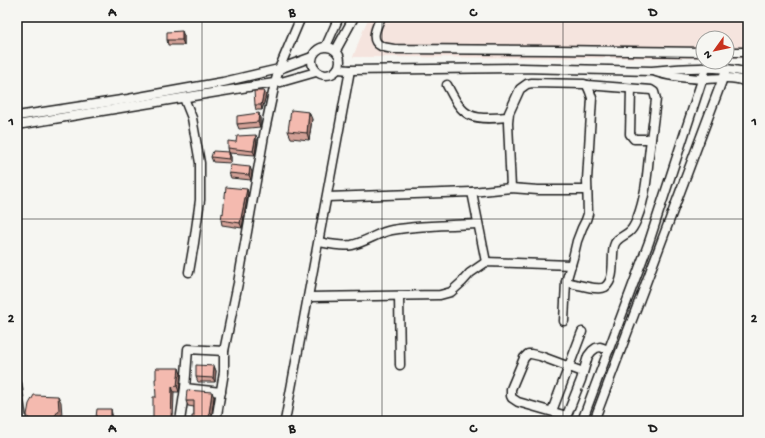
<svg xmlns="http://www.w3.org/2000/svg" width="765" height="438" font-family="'Gochi Hand',sans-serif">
<rect width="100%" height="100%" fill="#f6f6f2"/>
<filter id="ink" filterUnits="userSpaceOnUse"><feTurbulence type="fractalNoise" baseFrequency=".025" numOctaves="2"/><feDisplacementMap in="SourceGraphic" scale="8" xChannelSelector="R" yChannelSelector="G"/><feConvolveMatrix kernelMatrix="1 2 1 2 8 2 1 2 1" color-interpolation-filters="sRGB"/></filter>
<g filter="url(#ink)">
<!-- built -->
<polygon fill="#f5e4de" points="369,17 748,17 748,58 727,58 727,38 703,38 703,58 353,57 364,28"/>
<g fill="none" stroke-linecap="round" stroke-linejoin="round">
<defs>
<g id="minor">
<path d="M 381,17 C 377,26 369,40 381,46 C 385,48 390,48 394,49 L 555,50 L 703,52"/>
<polyline points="326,46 339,17"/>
<circle cx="326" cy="61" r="14"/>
<polyline points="336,50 354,17"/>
<polyline points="727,52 748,52"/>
<path d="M 338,69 L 350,70 L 521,68 L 652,71 C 682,68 718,65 748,73"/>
<path d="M 656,72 C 671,77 687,78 702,79 C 718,79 734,75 748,83"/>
<path d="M 447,85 C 453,96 459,110 470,115 C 480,120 498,118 508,117"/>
<polyline points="631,89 630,134 634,139 651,139"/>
<polyline points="184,98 192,118 200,163 200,200 194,243 189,272"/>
<polyline points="17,116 128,99 223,82 279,69 312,57"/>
<polyline points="17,125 261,85 281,82 316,72"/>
<polyline points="511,188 508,123 509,113 520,89 527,84 532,83 584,84 587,85 590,92 592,98 587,180 588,214 586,220 582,228 577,241 573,258 566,282 564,321"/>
<polyline points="472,192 511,188 538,190 587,190"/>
<polyline points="327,197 472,192 486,262"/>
<path d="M 319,242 C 329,244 341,247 352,245 C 366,242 379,232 392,230 C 421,225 450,225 478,224"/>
<path d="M 566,282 C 575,284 598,291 605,287 C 616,279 611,258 614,246 C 616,238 623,237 629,232 C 633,229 635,224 637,219 C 645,199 647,178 649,156 C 651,137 654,118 656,99 L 654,92 L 651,90 L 587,85"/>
<polyline points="399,296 400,365"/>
<polyline points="309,297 440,295 451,292 462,282 470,273 486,262 571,265"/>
<polyline points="17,384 22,421"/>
<polyline points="221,392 185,388 188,349 224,351"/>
<polyline points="552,411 582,332"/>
<polyline points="567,416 518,402 512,398 511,396 511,389 524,358 528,354 531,354 540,356 583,372"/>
<polyline points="565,420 581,380 588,356 592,351 596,348 600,347 609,350"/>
<polyline points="180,421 185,388"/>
<polyline points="216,421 224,372 224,351 238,283 265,130 275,83 279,69 301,17"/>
<polyline points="285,421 350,70"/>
<polyline points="582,421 649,242 706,68"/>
<polyline points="594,421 726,70"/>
</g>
</defs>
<!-- minor casing -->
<use href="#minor" stroke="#1c1c1c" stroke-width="11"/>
<!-- minor -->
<use href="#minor" stroke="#f6f6f2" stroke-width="8"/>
</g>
<!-- wall -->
<g fill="#d2a096" stroke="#1c1c1c">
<polygon points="184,36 184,45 168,45 167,40"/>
<polygon points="264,91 266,95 262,110 256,110 255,105"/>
<polygon points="260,118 260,127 239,129 237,124"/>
<polygon points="312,119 309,140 291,138 288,131"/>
<polygon points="257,139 255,155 229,153 228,148 236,142"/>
<polygon points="229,152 231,157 231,163 213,162 211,157"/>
<polygon points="252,172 251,180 231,178 229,173"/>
<polygon points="247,189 248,193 242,228 222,225 221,220 223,214"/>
<polygon points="214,366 216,371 215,382 198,382 196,377"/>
<polygon points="181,374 179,392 174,392 153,420 156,397"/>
<polygon points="214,397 211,421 192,421 194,416 194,407 188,406 186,401"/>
<polygon points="112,414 112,421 98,421 96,417"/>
</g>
<!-- shaded-wall -->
<g fill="#ab827a" stroke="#1c1c1c">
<polygon points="182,31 184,36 184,45 182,40"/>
<polygon points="264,91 266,95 262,110 261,105"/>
<polygon points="309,112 312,119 309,140 307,133"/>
<polygon points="259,113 260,118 260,127 258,122"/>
<polygon points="256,135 257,139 255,155 253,151"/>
<polygon points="229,152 231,157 231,163 229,159"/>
<polygon points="250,167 252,172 251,180 249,175"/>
<polygon points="247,189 248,193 242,228 240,223"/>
<polygon points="214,366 216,371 215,382 213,378"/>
<polygon points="179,368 181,374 179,392 177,386"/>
<polygon points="172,387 174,392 173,421 171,420"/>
<polygon points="212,392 214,397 211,421 210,421 209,414"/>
<polygon points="58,396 61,402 62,416 59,421 51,421"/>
<polygon points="111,409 112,414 112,421 111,417"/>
</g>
<!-- building -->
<g fill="#f4baaf" stroke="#1c1c1c">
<polygon points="182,31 182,40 167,40 167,32"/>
<polygon points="254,91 264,91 261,105 255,105"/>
<polygon points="291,110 309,112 307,133 288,131"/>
<polygon points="259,113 258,122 237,124 237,116"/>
<polygon points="256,135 253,151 228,148 228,141 236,142 237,136"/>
<polygon points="213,151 229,152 229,159 211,157"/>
<polygon points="230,165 250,167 249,175 229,173"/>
<polygon points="226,187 247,189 240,223 221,220 222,213 223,214"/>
<polygon points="196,365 214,366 213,378 196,377"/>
<polygon points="156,368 179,368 177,386 172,387 171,420 176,421 148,421 148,420 153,420 153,397 156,397 155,379 156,379"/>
<polygon points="187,390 212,392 209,414 210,421 192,421 192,416 194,416 194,401 186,401"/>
<polygon points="34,395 58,396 59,410 51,421 30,421 27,415 29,404"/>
<polygon points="97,409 111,409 111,417 96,417"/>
</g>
</g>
<!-- grid -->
<path fill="none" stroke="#1c1c1c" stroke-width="1" stroke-opacity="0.55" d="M 202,17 L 202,421M 382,17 L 382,421M 563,17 L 563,421M 17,219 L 748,219"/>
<!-- margin -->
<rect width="765" height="438" fill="none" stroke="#f6f6f2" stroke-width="44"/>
<!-- north arrow -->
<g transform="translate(715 50) rotate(237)"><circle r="19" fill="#f6f6f2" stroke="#9f9f9c"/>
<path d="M0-3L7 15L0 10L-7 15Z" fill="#c8321e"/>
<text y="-6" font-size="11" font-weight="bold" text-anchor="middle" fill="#1c1c1c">N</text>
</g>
<rect x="22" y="22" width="721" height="394" fill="none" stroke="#1c1c1c" stroke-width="1.5"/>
<g font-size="13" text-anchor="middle" font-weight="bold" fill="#1c1c1c">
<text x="112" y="16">A</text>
<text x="292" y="16">B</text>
<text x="473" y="16">C</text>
<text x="653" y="16">D</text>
<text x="11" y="125">1</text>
<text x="754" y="125">1</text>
<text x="11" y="322">2</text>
<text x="754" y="322">2</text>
<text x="112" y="432">A</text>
<text x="292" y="432">B</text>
<text x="473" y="432">C</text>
<text x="653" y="432">D</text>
</g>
</svg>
